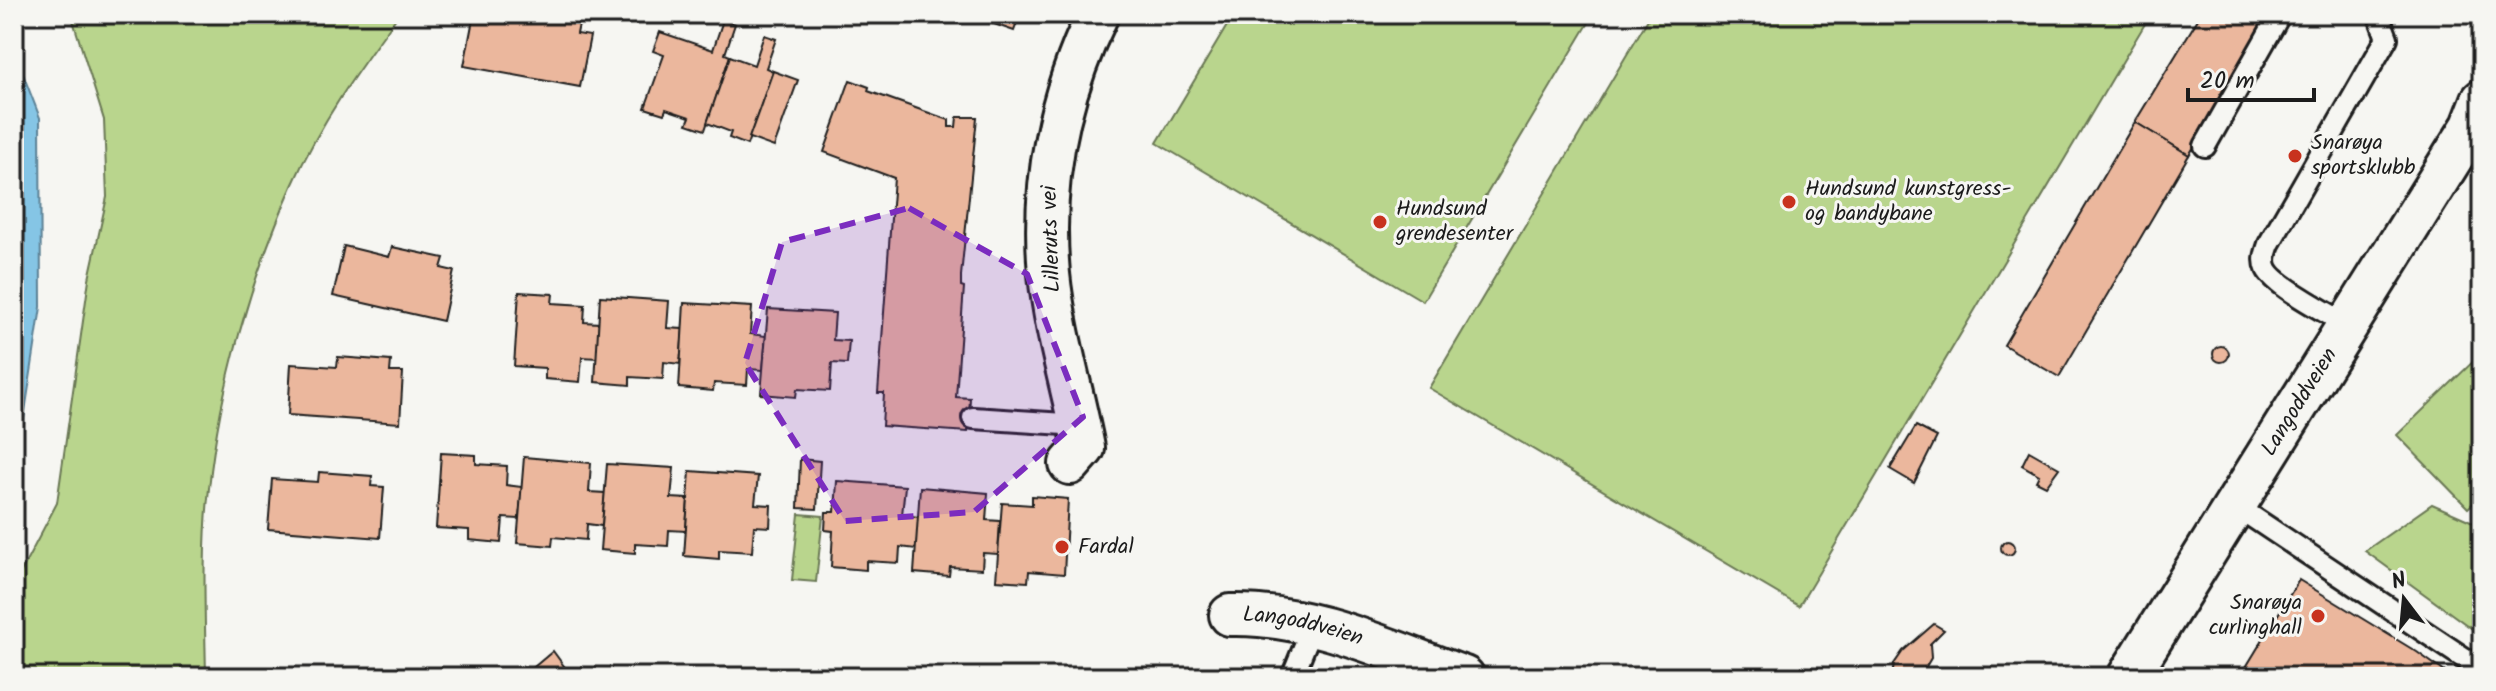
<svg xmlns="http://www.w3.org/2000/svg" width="2496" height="691" font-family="Kalam,sans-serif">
<rect width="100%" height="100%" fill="#f6f6f2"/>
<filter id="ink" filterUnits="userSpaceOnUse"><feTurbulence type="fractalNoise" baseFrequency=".0125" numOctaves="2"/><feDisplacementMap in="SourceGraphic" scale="16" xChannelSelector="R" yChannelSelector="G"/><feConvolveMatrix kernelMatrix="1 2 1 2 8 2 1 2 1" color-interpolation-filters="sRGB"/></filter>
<g filter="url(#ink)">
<!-- green -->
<g fill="#b9d58d" stroke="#6a7854" stroke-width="2">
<path d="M 71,14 L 399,14 C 360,67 320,123 293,184 C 251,278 220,386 209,488 C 202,550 205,615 206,677 L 14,677 L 14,585 L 57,503 L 89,279 L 107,197 L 104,120 Z"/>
<polygon points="1234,14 1594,14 1423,301 1157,143"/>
<polygon points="1651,14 2143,14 2149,17 1799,606 1429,388"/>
<polygon points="2482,353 2482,495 2468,508 2397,435"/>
<polygon points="2432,504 2473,522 2482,514 2482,636 2365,551"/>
<polygon points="799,514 823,516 816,582 792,580"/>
</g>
<!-- water -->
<polygon fill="#85c5e5" stroke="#5b8195" stroke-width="2" points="14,51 40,118 41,307 14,484"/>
<!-- building -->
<g fill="#ebb79d" stroke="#1c1c1c" stroke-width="2">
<polygon points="474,14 522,23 524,14 579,24 577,34 590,36 580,87 464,66"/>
<polygon points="965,14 1020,14 1014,31"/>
<polygon points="2201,14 2275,14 2189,155 2135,122"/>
<polygon points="723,20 735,24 725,54 730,56 705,130 687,124 690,117 666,109 664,114 645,108 664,55 653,51 660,32 713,50"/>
<polygon points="764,35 776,39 766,68 773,71 747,145 729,138 731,132 707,123 730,56 754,65"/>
<polygon points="773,71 798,80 774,147 749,138"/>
<polygon points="850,80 869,87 868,91 949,120 949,127 956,127 957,117 977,117 961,276 961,286 964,287 956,397 970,398 968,432 882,426 884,393 878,393 894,178 824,152"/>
<polygon points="2135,122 2189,155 2059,377 2004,345"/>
<polygon points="344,246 389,257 392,247 444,258 441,268 454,271 443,321 333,296"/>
<polygon points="519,292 553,294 552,303 585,305 584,322 599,323 597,358 582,357 580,382 545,379 545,368 514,366"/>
<polygon points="600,296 669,301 667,328 683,329 680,364 664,362 663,379 630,377 630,385 595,382"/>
<polygon points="684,303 752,307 750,334 766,336 763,370 748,369 747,385 714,383 713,391 679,388"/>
<polygon points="768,309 835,313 833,340 849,341 847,364 832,363 830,391 797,389 796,397 761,394"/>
<circle cx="2221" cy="354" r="8"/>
<polygon points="338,357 391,361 390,372 403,372 400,423 288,415 291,364 337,367"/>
<polygon points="1916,426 1937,437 1914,483 1890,469"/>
<polygon points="2029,451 2059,468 2046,486 2036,481 2039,475 2022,465"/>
<polygon points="441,453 476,455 476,464 507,466 506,485 522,487 519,519 503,518 501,543 469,540 469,530 436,528"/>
<polygon points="524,457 591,463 589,492 605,493 602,526 587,524 586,540 553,537 552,546 517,543"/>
<polygon points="800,459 820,461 817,509 798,508"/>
<polygon points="607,464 674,468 671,498 688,499 686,531 669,530 668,546 635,544 635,553 600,550"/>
<polygon points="690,471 758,476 755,504 771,505 770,527 754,526 752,552 719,550 719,559 684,556"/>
<polygon points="319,472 372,476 371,486 384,487 380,538 268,529 272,479 318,482"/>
<polygon points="837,481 905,486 902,515 919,517 916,549 900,547 899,563 866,561 866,570 831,567 833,531 825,530 826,512 835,512"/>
<polygon points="920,487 988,493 986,520 1000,521 998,554 983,553 982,569 950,567 949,576 914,573"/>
<polygon points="1032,496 1068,499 1064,574 1029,571 1028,582 996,580 1002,503 1032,505"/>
<circle cx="2008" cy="548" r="7"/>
<polygon points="2299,580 2417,652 2452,677 2240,677"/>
<polygon points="1934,624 1944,630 1930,644 1931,658 1920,677 1892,676 1894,664 1903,651"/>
<polygon points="553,651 572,677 530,677 528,672"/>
</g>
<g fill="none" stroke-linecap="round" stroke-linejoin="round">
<defs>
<g id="service">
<polyline points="2205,146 2280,14"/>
<path d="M 2346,324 C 2328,313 2275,286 2267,269 C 2263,260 2266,253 2269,244 L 2387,38 L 2378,14"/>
<polyline points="973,418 1080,425"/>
<polyline points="2236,506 2482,670"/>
<polyline points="1292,677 1314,623"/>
</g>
<g id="minor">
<path d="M 1070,464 L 1084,448 C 1073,390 1055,333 1049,274 C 1041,184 1058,95 1098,14"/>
<path id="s1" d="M 1230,615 C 1312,613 1388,650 1464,677"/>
<path id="s2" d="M 2128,677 L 2472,126 L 2482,100"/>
</g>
</defs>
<!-- service casing -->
<use href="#service" stroke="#1c1c1c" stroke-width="26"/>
<!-- minor casing -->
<use href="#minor" stroke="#1c1c1c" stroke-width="46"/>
<!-- service -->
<use href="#service" stroke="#f6f6f2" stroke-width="20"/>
<!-- minor -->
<use href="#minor" stroke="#f6f6f2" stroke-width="40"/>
</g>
</g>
<!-- marked area -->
<path fill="#7b2cbf" fill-opacity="0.2" stroke="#7b2cbf" stroke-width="6" stroke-dasharray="16 10" stroke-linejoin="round" d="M 909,208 L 1027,274 L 1083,417 L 974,512 L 845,521 L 745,363 L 782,242 Z"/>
<!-- markers -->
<g fill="#c8321e" stroke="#f6f6f2" stroke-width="3">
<circle cx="2295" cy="156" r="8"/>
<circle cx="1789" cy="202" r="8"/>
<circle cx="1380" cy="222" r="8"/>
<circle cx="1062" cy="547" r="8"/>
<circle cx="2318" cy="616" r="8"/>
</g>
<g text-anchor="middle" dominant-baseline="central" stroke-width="6" stroke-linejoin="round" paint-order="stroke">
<!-- poi labels -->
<g font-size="22" fill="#1c1c1c" stroke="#f6f6f2" text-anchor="start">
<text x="2311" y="143">Snarøya<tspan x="2311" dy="25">sportsklubb</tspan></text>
<text x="1805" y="189">Hundsund kunstgress-<tspan x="1805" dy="25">og bandybane</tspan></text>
<text x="1396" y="209">Hundsund<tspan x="1396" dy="25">grendesenter</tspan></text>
<text x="1078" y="547">Fardal</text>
<text x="2302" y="603" text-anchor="end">Snarøya<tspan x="2302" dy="25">curlinghall</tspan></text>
</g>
<!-- street labels -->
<g font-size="22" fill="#1c1c1c" stroke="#f6f6f2">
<text transform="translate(1052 239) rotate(-92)">Lilleruts vei</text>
<text stroke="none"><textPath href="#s2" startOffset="324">Langoddveien</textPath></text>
<text stroke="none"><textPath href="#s1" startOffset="74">Langoddveien</textPath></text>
</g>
</g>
<!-- margin -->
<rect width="2496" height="691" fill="none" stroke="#f6f6f2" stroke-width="48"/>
<rect x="24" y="24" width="2448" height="643" fill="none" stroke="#1c1c1c" stroke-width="3" filter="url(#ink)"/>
<!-- north arrow -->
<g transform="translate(2404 599) rotate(344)" stroke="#f6f6f2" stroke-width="6" paint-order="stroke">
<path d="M0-6L14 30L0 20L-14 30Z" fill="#1c1c1c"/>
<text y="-12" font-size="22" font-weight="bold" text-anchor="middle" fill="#1c1c1c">N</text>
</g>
<!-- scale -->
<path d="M2188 88v12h126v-12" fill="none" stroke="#1c1c1c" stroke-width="4"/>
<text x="2200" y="88" font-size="24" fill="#1c1c1c" stroke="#f6f6f2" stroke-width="6" paint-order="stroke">20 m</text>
</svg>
